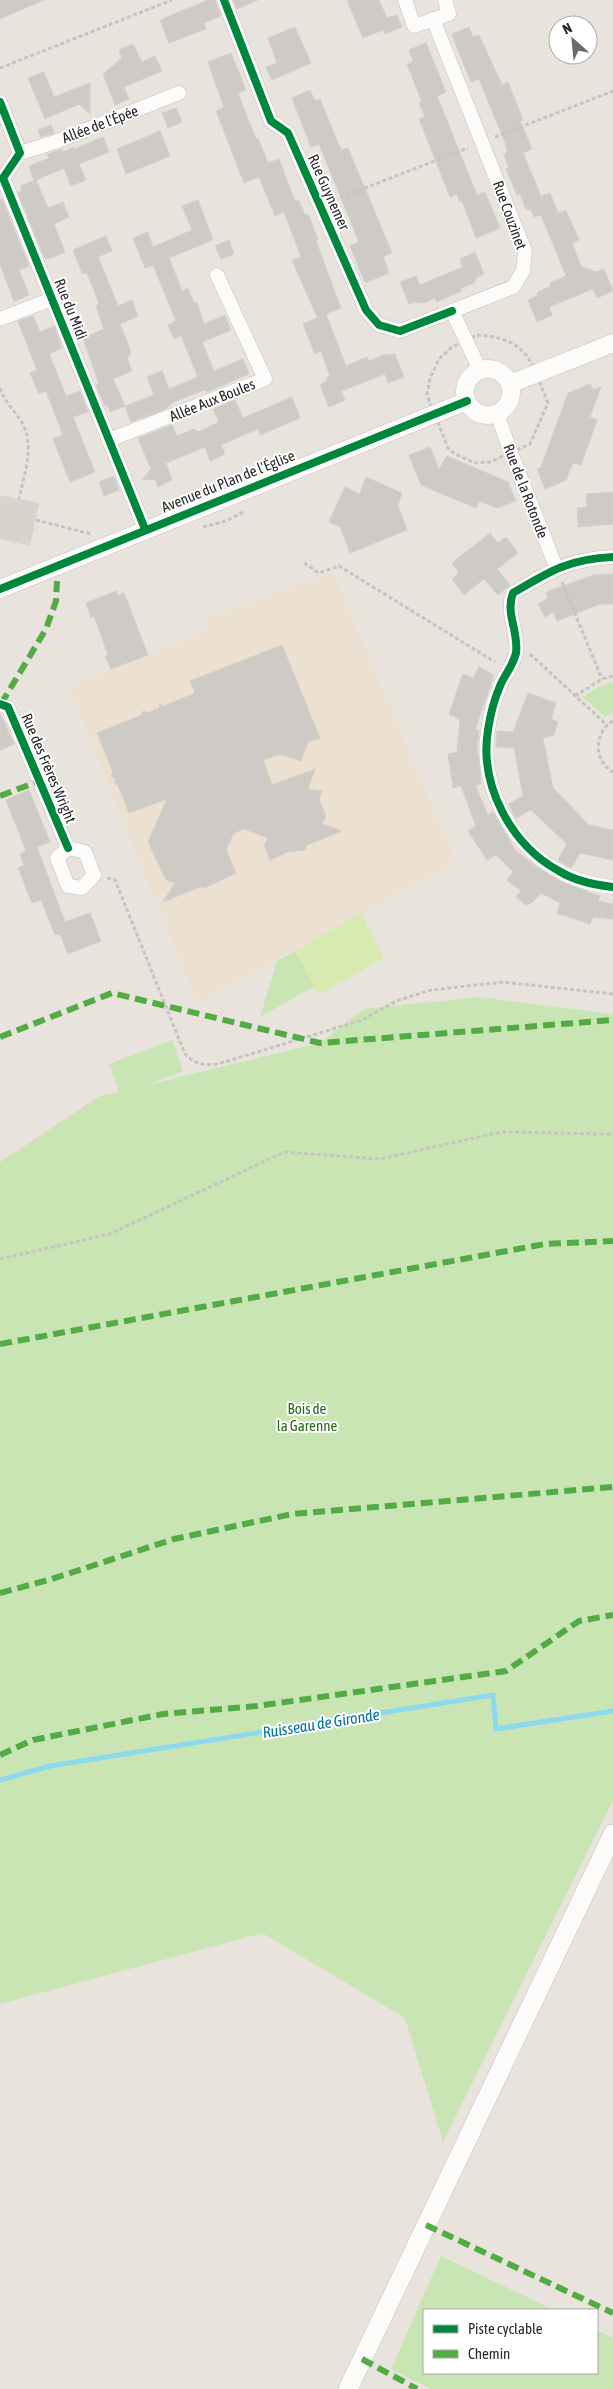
<svg xmlns="http://www.w3.org/2000/svg" width="613" height="2389" font-family="'Asap Condensed',sans-serif">
<rect width="100%" height="100%" fill="#e8e3dd"/>
<!-- education -->
<polygon fill="#ece1d1" points="333,572 456,862 197,1003 68,686 211,630 206,619"/>
<!-- green -->
<g fill="#cae5b4">
<polygon points="613,682 613,712 605,717 583,697 599,687"/>
<polygon points="295,951 315,986 260,1017 277,961"/>
<polygon points="479,997 613,1014 613,1800 443,2142 405,2018 262,1933 0,2004 0,1162 100,1096 119,1092 109,1064 172,1040 183,1071 147,1085 319,1043 364,1009"/>
<polygon points="441,2256 554,2310 424,2310 424,2373 597,2373 597,2330 613,2338 613,2389 431,2389 391,2369"/>
</g>
<!-- pitch -->
<polygon fill="#d7eab1" points="361,913 384,958 319,995 295,951"/>
<!-- plaza -->
<polygon fill="#d8d3cd" points="0,495 39,503 30,546 0,539"/>
<g fill="none" stroke-linecap="round" stroke-linejoin="round">
<!-- stream -->
<polyline stroke="#8cd9ee" stroke-width="5" points="0,1780 50,1766 493,1695 496,1729 613,1711"/>
</g>
<!-- building -->
<g fill="#cecbc7" stroke="#d3cfca">
<polygon points="0,0 44,0 0,19"/>
<polygon points="208,0 215,0 221,16 204,23 206,29 169,43 160,20"/>
<polygon points="233,0 258,0 237,9"/>
<polygon points="347,0 379,0 387,18 397,15 402,27 385,34 383,30 363,38"/>
<polygon points="295,27 311,63 272,80 266,67 277,63 268,38"/>
<polygon points="469,27 473,37 479,35 502,85 508,82 523,120 520,121 532,149 523,153 541,196 550,193 558,213 566,210 579,240 572,243 581,266 596,272 604,269 613,291 597,298 593,289 549,307 552,315 537,322 528,300 537,296 538,292 551,286 550,283 566,276 541,215 534,217 531,210 526,209 520,194 517,195 506,169 509,168 504,155 507,151 505,142 479,79 471,82 457,48 452,34"/>
<polygon points="426,43 446,92 437,96 462,158 477,195 485,192 500,228 476,238 462,201 460,202 457,194 450,197 419,119 425,117 419,103 422,102 407,64 413,61 409,50"/>
<polygon points="133,44 142,62 155,56 162,71 124,87 129,99 115,105 103,74 122,58 119,50"/>
<polygon points="231,53 246,90 238,93 256,139 258,138 268,163 279,159 295,201 299,201 305,215 308,214 318,240 316,241 341,308 326,314 346,366 367,357 369,361 383,355 395,354 404,377 388,383 385,374 362,383 341,391 345,400 329,407 320,385 327,381 327,378 330,376 321,351 315,354 303,324 322,316 317,317 292,260 301,257 284,212 275,216 259,177 244,183 216,111 224,107 208,62"/>
<polygon points="44,72 54,97 90,83 90,114 79,104 45,119 28,78"/>
<polygon points="310,90 315,101 320,99 341,150 348,148 392,253 383,257 389,273 365,283 350,246 359,242 319,144 311,147 292,98"/>
<polygon points="176,108 182,122 168,128 162,113"/>
<polygon points="51,125 55,133 41,137 38,130"/>
<polygon points="160,131 170,156 126,174 117,149"/>
<polygon points="103,137 109,152 79,164 86,180 71,186 64,168 34,181 29,166 49,158 47,154 62,149 63,152 74,147 74,149"/>
<polygon points="36,180 48,208 63,202 69,217 54,224 65,252 51,258 45,259 18,193 22,191 20,186"/>
<polygon points="2,199 29,266 19,270 29,295 14,301 0,264 0,200"/>
<polygon points="198,200 213,240 169,258 182,291 188,288 194,303 197,302 204,324 225,315 231,330 202,342 214,371 243,359 249,374 207,392 204,390 174,402 166,409 131,422 125,406 154,395 147,377 162,371 169,389 198,377 181,336 174,339 168,325 176,321 153,265 145,268 133,238 148,232 153,247 192,230 182,206"/>
<polygon points="106,236 112,251 98,257 118,306 132,300 138,316 120,324 131,352 127,358 132,371 113,379 125,406 110,412 108,405 105,406 96,385 99,384 83,338 104,329 96,306 99,303 87,273 82,273 73,250"/>
<polygon points="229,240 234,254 221,259 215,246"/>
<polygon points="475,252 484,274 477,277 474,283 461,288 462,291 436,302 435,298 424,303 415,302 409,304 400,282 416,276 420,285 463,267 460,259"/>
<polygon points="33,316 40,332 54,326 62,348 49,354 66,396 80,391 88,412 73,417 95,472 70,482 53,439 63,435 46,391 39,394 30,373 37,370 18,321"/>
<polygon points="590,384 593,390 601,387 590,417 597,420 581,465 573,463 566,480 545,489 537,469 541,467 568,393"/>
<polygon points="292,397 300,418 260,435 258,429 221,445 225,454 210,461 205,447 166,463 172,480 158,487 155,479 142,480 151,469 138,438 172,425 177,436 194,429 198,432 219,422 213,409 235,400 243,418"/>
<polygon points="430,447 439,469 447,456 508,482 516,501 497,508 479,501 476,508 421,485 409,455"/>
<polygon points="114,476 119,490 104,496 99,482"/>
<polygon points="366,477 402,493 398,505 407,530 350,553 340,527 329,522 345,487 360,494"/>
<polygon points="613,492 613,524 578,527 577,508 587,507 586,494"/>
<polygon points="490,533 498,543 506,537 518,553 497,569 510,585 498,595 484,579 464,595 452,579 459,573 452,563"/>
<polygon points="613,574 613,604 600,604 557,621 553,612 545,617 538,604 548,598 546,592 594,575"/>
<polygon points="116,591 118,595 124,593 148,655 111,669 105,656 108,655 94,616 91,618 86,603"/>
<polygon points="282,645 320,738 308,742 301,761 280,754 263,760 272,785 315,769 308,789 322,791 319,799 326,816 322,824 342,831 307,845 305,850 288,852 270,860 264,845 268,838 244,829 234,833 226,849 236,873 204,888 200,887 163,902 175,883 166,880 148,842 167,799 129,813 118,785 114,783 116,779 111,776 113,772 97,733 142,715 143,711 147,713 159,708 160,704 164,706 195,693 190,681"/>
<polygon points="479,667 494,675 475,730 479,730 477,746 481,784 475,785 488,815 493,812 515,850 537,867 562,882 600,896 598,901 613,904 613,919 593,917 590,924 557,913 560,903 541,893 533,902 526,905 516,897 521,891 507,880 513,872 496,855 487,860 468,831 476,826 461,786 453,788 448,754 457,752 460,720 449,714 463,674 473,678"/>
<polygon points="528,693 556,703 551,719 558,722 554,735 543,738 553,788 589,825 613,830 613,860 580,853 571,868 569,867 558,860 567,844 531,810 516,818 510,807 509,804 523,796 514,748 496,747 497,731 513,732"/>
<polygon points="0,713 14,744 0,750"/>
<polygon points="29,790 50,842 37,847 65,922 90,913 101,941 68,954 60,934 55,935 41,900 32,903 18,868 24,865 20,854 26,851 6,800"/>
</g>
<g fill="none" stroke-linecap="round" stroke-linejoin="round">
<defs>
<g id="minor">
<polyline points="224,0 271,121 288,133 366,310 379,325 400,331 452,311"/>
<polyline points="405,0 414,26 449,14 445,0"/>
<polyline points="433,19 525,251 523,271 513,287 452,311 480,370"/>
<polyline points="0,102 20,153 3,178 145,529"/>
<polyline points="20,153 55,142 179,93"/>
<polyline points="0,319 52,299"/>
<polyline points="497,414 511,453 556,567"/>
<polyline points="109,440 265,379 217,275"/>
<path d="M 613,557 C 569,559 550,571 513,593 C 505,613 519,632 516,653 C 513,666 505,674 500,686 C 494,700 490,716 488,730 C 479,785 511,845 559,871 C 575,881 595,885 613,887"/>
<polyline points="0,704 8,707 68,848"/>
<polygon points="68,848 85,852 94,875 82,888 68,886 57,858"/>
</g>
<g id="tertiary">
<circle cx="488" cy="392" r="23"/>
<polyline points="510,384 613,343"/>
<polyline points="0,589 467,401"/>
</g>
<polyline id="secondary" points="348,2389 613,1834"/>
</defs>
<!-- minor casing -->
<use href="#minor" stroke="#c1bfbf" stroke-width="15"/>
<!-- tertiary casing -->
<use href="#tertiary" stroke="#c1bfbf" stroke-width="19"/>
<!-- secondary casing -->
<use href="#secondary" stroke="#c1bfbf" stroke-width="20"/>
<!-- path -->
<g stroke="#c4c4c3" stroke-width="3" stroke-dasharray="4 2.5" stroke-linecap="butt">
<polyline points="0,68 172,0"/>
<polyline points="495,137 613,91"/>
<polyline points="334,200 468,148"/>
<path d="M 477,335 C 529,338 531,362 548,403 L 530,444 L 490,462 L 475,463 L 455,454 L 448,448 L 427,395 L 430,378 L 439,359 L 452,347 Z"/>
<path d="M 0,388 C 4,401 14,410 21,421 C 36,445 24,474 19,499"/>
<polyline points="36,520 91,534"/>
<polyline points="203,527 226,521 243,512"/>
<polyline points="304,563 319,573 339,566 495,662"/>
<polyline points="562,582 602,679"/>
<polyline points="530,654 607,725"/>
<polyline points="575,696 602,679 613,676"/>
<path d="M 613,721 C 594,732 593,761 613,772"/>
<path d="M 107,878 L 115,880 L 185,1054 C 195,1065 204,1065 218,1064 L 362,1020 L 396,1001 L 431,990 L 503,982 L 613,994"/>
<polyline points="0,1259 110,1234 284,1152 380,1159 501,1132 613,1134"/>
</g>
<!-- minor -->
<use href="#minor" stroke="#fcfbfa" stroke-width="14"/>
<!-- tertiary -->
<use href="#tertiary" stroke="#fcfbfa" stroke-width="18"/>
<!-- secondary -->
<use href="#secondary" stroke="#fcfbfa" stroke-width="19"/>
<!-- quiet -->
<g stroke="#53ab44" stroke-width="6" stroke-dasharray="12 6" stroke-linecap="butt">
<polyline points="1,704 46,629 56,601 57,581"/>
<polyline points="0,796 39,781"/>
<polyline points="0,1037 112,993 320,1043 613,1020"/>
<polyline points="0,1344 545,1244 613,1241"/>
<polyline points="0,1593 52,1579 174,1539 292,1514 613,1487"/>
<polyline points="0,1755 33,1740 163,1714 257,1706 506,1671 579,1621 613,1615"/>
<polyline points="426,2225 613,2313"/>
<polyline points="362,2359 417,2389"/>
</g>
<defs>
<g id="cycleway">
<polyline points="224,0 271,121 288,133 366,310 379,325 400,331 452,311"/>
<polyline points="0,102 20,153 3,178 145,529"/>
<path d="M 613,557 C 569,559 550,571 513,593 C 505,613 519,632 516,653 C 513,666 505,674 500,686 C 494,700 490,716 488,730 C 479,785 511,845 559,871 C 575,881 595,885 613,887"/>
<polyline points="0,589 467,401"/>
<polyline points="0,704 8,707 68,848"/>
</g>
</defs>
<!-- cycleway casing -->
<use href="#cycleway" stroke="#fff" stroke-width="11"/>
<!-- cycleway -->
<use href="#cycleway" stroke="#00873e" stroke-width="8"/>
</g>
<g text-anchor="middle" dominant-baseline="central" stroke-width="4" stroke-linejoin="round" paint-order="stroke">
<!-- street labels -->
<g font-size="15" fill="#292929" stroke="#fff">
<text transform="translate(100 124) rotate(-21)">Allée de l'Épée</text>
<text transform="translate(329 192) rotate(66)">Rue Guynemer</text>
<text transform="translate(510 215) rotate(70)">Rue Couzinet</text>
<text transform="translate(71 309) rotate(68)">Rue du Midi</text>
<text transform="translate(212 400) rotate(-22)">Allée Aux Boules</text>
<text transform="translate(228 481) rotate(-22)">Avenue du Plan de l'Église</text>
<text transform="translate(526 491) rotate(69)">Rue de la Rotonde</text>
<text transform="translate(49 768) rotate(67)">Rue des Frères Wright</text>
</g>
<!-- park labels -->
<g font-size="15" fill="#2a6915" stroke="#fff">
<text x="307" y="1408">Bois de<tspan x="307" dy="17">la Garenne</tspan></text>
</g>
<!-- water labels -->
<g font-size="16" font-style="italic" fill="#0571a0" stroke="#fff">
<text transform="translate(321 1723) rotate(-9)">Ruisseau de Gironde</text>
</g>
</g>
<!-- legend -->
<rect x="423" y="2309" width="175" height="65" fill="#ffffff" stroke="#a9a9a9"/>
<rect x="433" y="2325" width="25" height="8" fill="#00873e" stroke="#a9a9a9"/>
<text x="468" y="2334" font-size="15" fill="#292929">Piste cyclable</text>
<rect x="433" y="2350" width="25" height="8" fill="#53ab44" stroke="#a9a9a9"/>
<text x="468" y="2359" font-size="15" fill="#292929">Chemin</text>
<!-- north arrow -->
<g transform="translate(573 40) rotate(333)"><circle r="24" fill="#ffffff" stroke="#a9a9a9"/>
<path d="M0-4L9 19L0 12L-9 19Z" fill="#6c6a68"/>
<text y="-8" font-size="14" font-weight="bold" text-anchor="middle" fill="#292929">N</text>
</g>
</svg>
